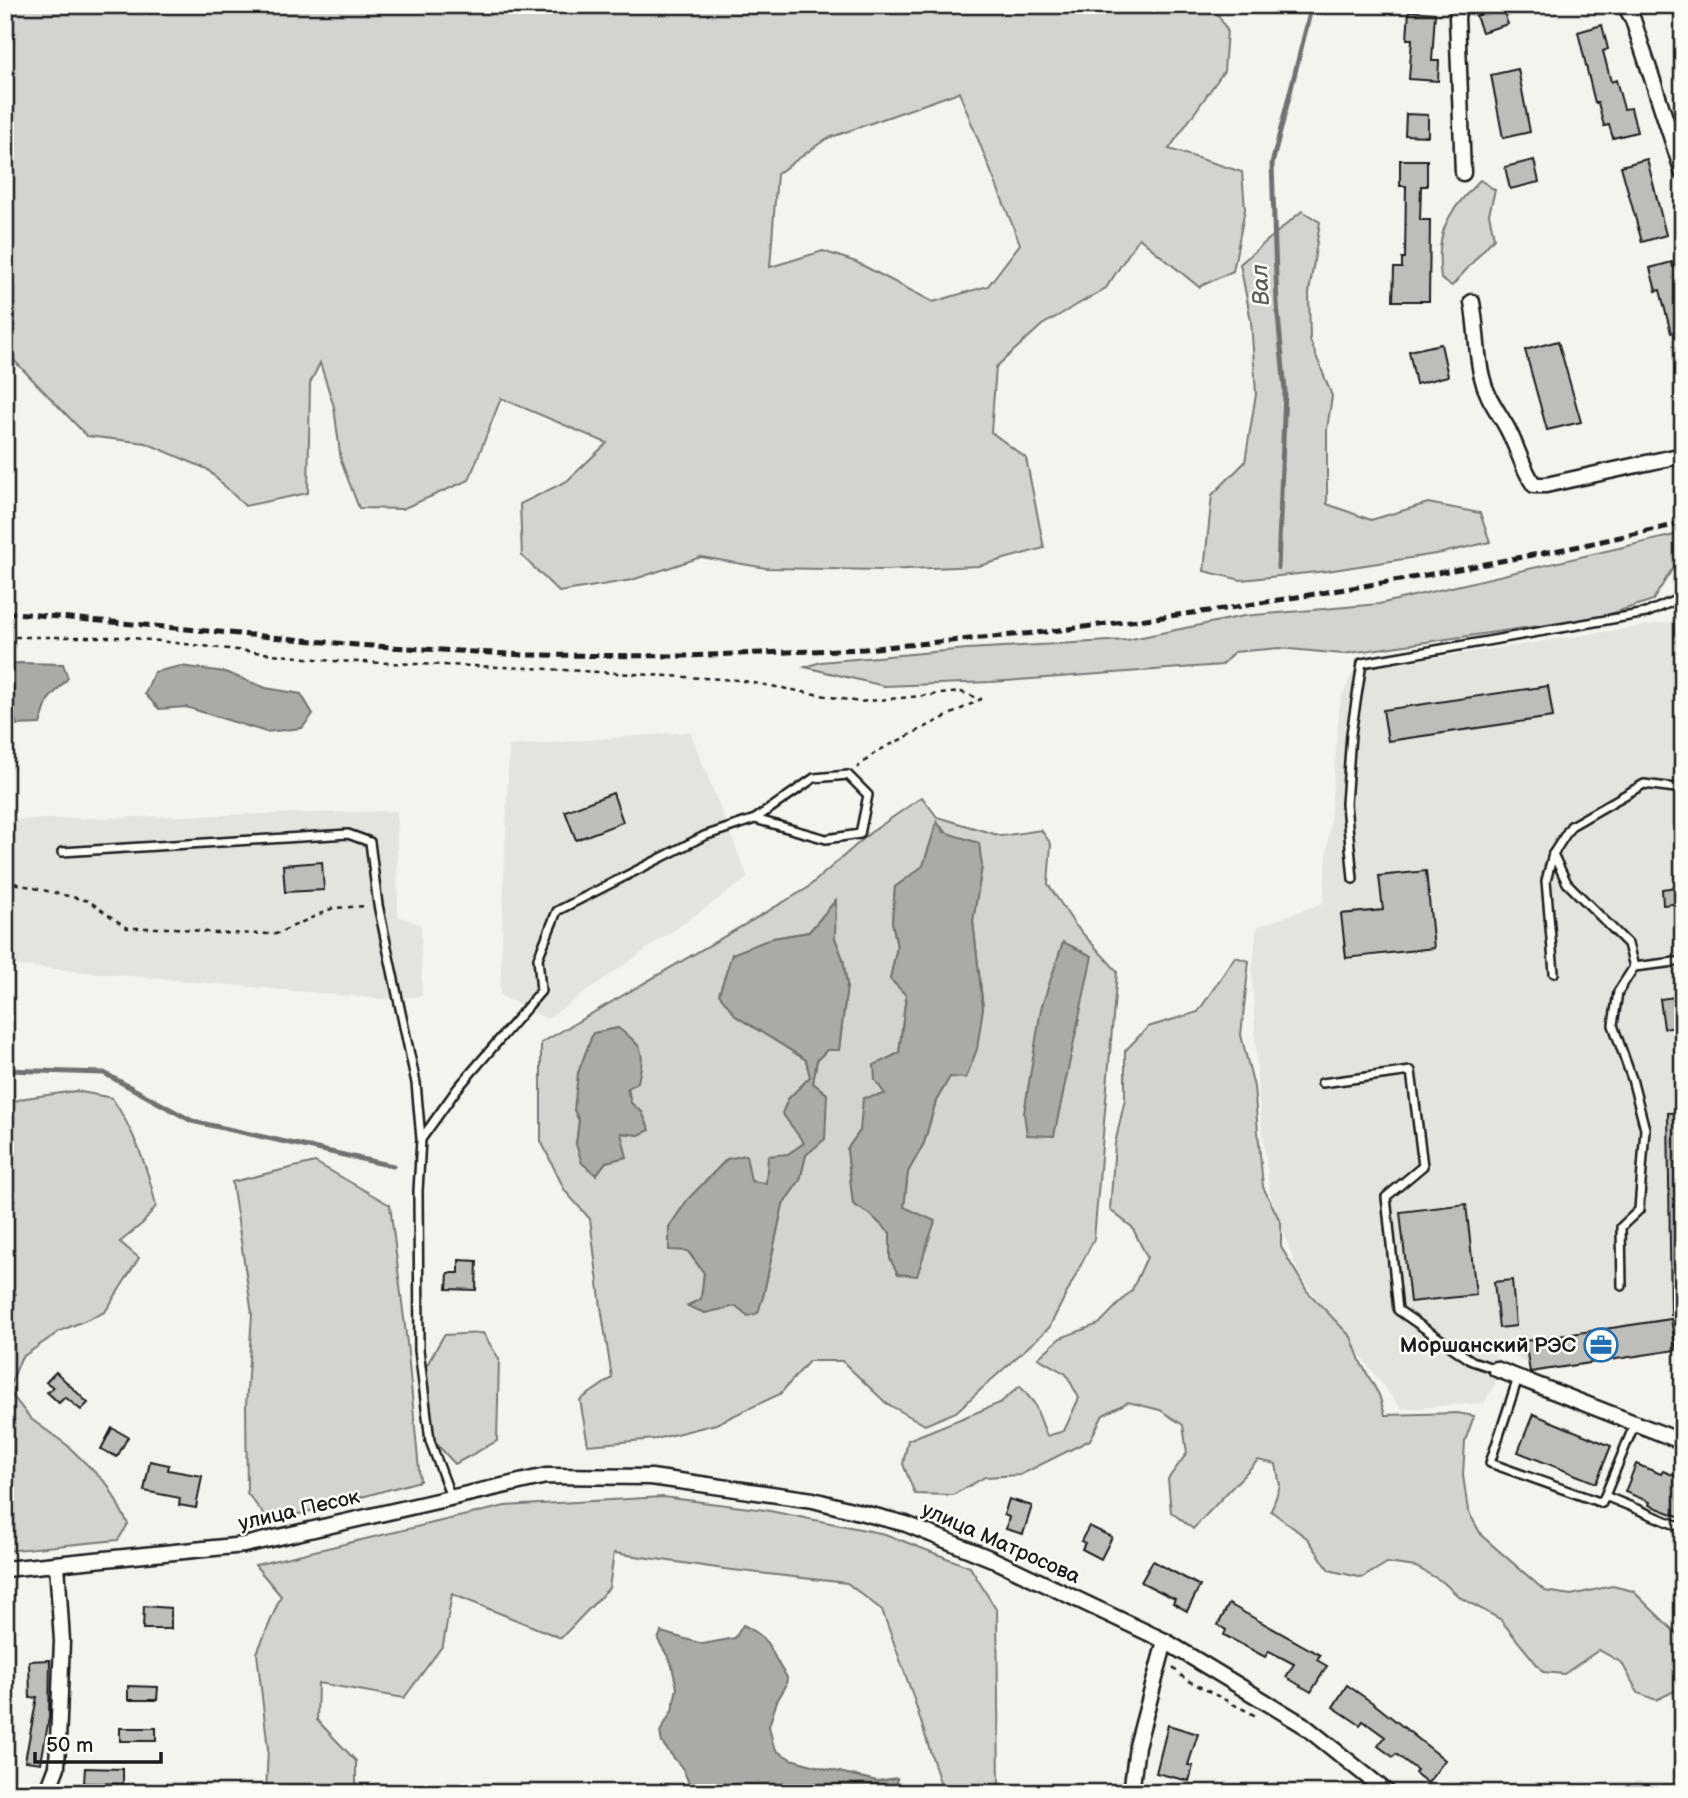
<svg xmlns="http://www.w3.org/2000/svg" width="1688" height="1798" font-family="'Balsamiq Sans',sans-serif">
<rect width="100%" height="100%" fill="#f4f3ee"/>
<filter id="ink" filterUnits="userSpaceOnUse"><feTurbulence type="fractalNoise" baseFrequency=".0143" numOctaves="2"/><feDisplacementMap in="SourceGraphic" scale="14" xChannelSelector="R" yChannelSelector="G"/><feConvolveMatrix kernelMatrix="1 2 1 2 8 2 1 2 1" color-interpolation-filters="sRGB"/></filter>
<g filter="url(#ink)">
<!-- built -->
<g fill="#e4e3de">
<polygon points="1683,620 1683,1356 1676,1350 1530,1372 1529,1364 1496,1348 1495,1384 1484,1403 1401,1409 1299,1275 1270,1194 1258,1092 1252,973 1257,927 1323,903 1340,701 1354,670"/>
<polygon points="690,732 748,878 547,1019 500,995 509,746"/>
<polygon points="397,811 398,916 421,925 422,996 384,999 9,965 5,930 5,820"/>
</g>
<!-- green -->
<g fill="#d4d3cf" stroke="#787876" stroke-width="2" fill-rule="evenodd">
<path d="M 5,5 L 1212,5 L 1227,30 L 1224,71 L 1169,149 L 1242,172 L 1245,209 L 1233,271 L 1199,287 L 1139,238 L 1106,288 L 1042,325 L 996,367 L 991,432 L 1026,458 L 1044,548 L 979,566 L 884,570 L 766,568 L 701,557 L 632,580 L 559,592 L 522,556 L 520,504 L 567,481 L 607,443 L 501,398 L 469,480 L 402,509 L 359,508 L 341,461 L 334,407 L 320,363 L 310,383 L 308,493 L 245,506 L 207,469 L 146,443 L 87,436 L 5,351 ZM 959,92 L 1020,244 L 988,286 L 933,302 L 856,262 L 823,251 L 770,267 L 777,174 L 826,139 Z"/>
<path d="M 1480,180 L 1495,190 L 1489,214 L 1494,238 L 1452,286 L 1441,279 C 1435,230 1447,214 1480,180 Z"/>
<polygon points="1302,211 1320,222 1309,293 1310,340 1332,396 1327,429 1327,504 1371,520 1428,503 1480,513 1490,542 1442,553 1327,571 1241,580 1204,571 1212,495 1245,462 1256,394 1251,321 1240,264"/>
<polygon points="1683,533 1683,562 1671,571 1653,600 1601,617 1343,654 1279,648 1234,652 1222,665 991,682 884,686 805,667 821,662 967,649 1127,640 1244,616 1379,604"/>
<path d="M 922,797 L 937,817 L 1001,836 L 1041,830 L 1051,844 L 1048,884 L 1075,925 L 1117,971 L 1094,1239 L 1049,1328 L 956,1412 L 925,1425 L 886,1403 L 842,1361 L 809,1361 L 780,1394 L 716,1424 L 656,1439 L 588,1445 L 580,1400 L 612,1378 L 601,1307 L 590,1219 L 565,1191 L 541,1141 L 541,1043 L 806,889 L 870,833 ZM 937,823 L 982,866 L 973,921 L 983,1008 L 966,1078 L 950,1076 L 936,1101 L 924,1143 L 908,1172 L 904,1207 L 890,1259 L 890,1233 L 872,1216 L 853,1204 L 847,1149 L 886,1094 L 874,1066 L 899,1053 L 906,995 L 890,979 L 897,947 L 892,921 L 895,887 L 923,866 ZM 835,901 L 835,938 L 843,959 L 847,985 L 839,1050 L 827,1050 L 817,1060 L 813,1083 L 827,1094 L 806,1155 L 800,1180 L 783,1204 L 763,1297 L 705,1313 L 688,1305 L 701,1299 L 704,1273 L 669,1227 L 689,1199 L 727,1159 L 751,1182 L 766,1184 L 788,1154 L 804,1143 L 788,1099 L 810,1077 L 806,1060 L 737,1017 L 773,938 L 809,932 ZM 618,1028 L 631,1104 L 642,1112 L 639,1135 L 621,1133 L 621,1157 L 606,1162 L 596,1175 L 582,1162 L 576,1144 L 579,1121 L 578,1073 L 593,1033 Z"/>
<polygon points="1235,957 1249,961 1241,1035 1254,1087 1263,1187 1281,1223 1281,1247 1307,1291 1351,1337 1361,1363 1379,1395 1385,1415 1457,1413 1474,1416 1465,1441 1463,1475 1468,1511 1482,1536 1545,1591 1571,1595 1612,1586 1633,1591 1683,1640 1683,1687 1656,1700 1638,1693 1622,1663 1599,1650 1564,1674 1543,1672 1500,1619 1459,1597 1443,1582 1416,1567 1387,1563 1362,1578 1329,1570 1308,1539 1271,1511 1280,1486 1276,1464 1258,1460 1193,1529 1171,1512 1168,1479 1187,1453 1183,1425 1160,1410 1128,1402 1103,1415 1090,1440 1020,1475 985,1477 953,1495 915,1494 903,1464 908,1440 1000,1403 1020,1386 1034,1403 1047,1436 1064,1431 1079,1398 1066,1374 1038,1358 1060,1338 1099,1324 1132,1290 1147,1257 1132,1227 1110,1210 1115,1144 1125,1099 1125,1051 1148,1027 1198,1012"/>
<path d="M 76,1091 L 112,1098 C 134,1131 148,1168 156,1206 L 143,1223 L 120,1242 L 139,1258 L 105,1312 L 60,1331 L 21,1358 L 8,1390 L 31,1419 L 67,1445 L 108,1485 L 128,1524 L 118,1540 L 5,1551 L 5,1298 L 16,1294 L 5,1278 L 5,1104 L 25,1098 Z"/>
<polygon points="315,1162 390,1205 407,1343 420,1481 270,1522 247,1493 246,1406 252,1314 232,1182"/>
<polygon points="483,1333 499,1359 497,1441 455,1464 432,1439 424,1370 444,1335"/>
<polygon points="663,1497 765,1510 885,1534 970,1567 997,1611 999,1787 942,1789 912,1693 882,1610 847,1583 724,1569 614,1553 609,1588 561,1638 452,1594 443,1645 404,1698 318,1683 317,1720 356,1761 356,1793 266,1793 268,1749 257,1653 281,1596 255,1565 505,1506"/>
</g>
<!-- water -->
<g fill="#abaaa6" stroke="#72716f" stroke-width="2">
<polygon points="20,663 63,664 68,678 48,700 40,724 17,725 13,713 5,704 5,664"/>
<polygon points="181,666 225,672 266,688 301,694 313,714 302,728 266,732 186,707 159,709 145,694 154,672"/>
<polygon points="937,822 944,832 979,843 982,866 973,921 983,1008 977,1049 966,1078 950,1077 936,1101 924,1143 908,1172 904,1207 935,1221 917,1276 898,1274 890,1259 890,1233 872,1216 853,1204 847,1149 860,1131 863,1098 885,1094 875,1080 874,1065 899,1053 906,995 890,979 897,947 892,921 895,887 923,866"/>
<polygon points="836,900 835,938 843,959 847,985 839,1050 827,1050 817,1060 813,1083 827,1094 825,1139 806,1155 800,1180 783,1204 763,1297 758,1313 748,1316 736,1306 705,1313 687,1306 701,1299 704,1273 688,1251 669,1250 669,1227 688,1199 727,1159 746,1155 751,1181 766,1183 768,1156 788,1154 804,1143 782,1113 788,1099 810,1077 806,1060 736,1016 719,994 732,954 773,938 809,932"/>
<polygon points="1063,942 1092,956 1054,1136 1027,1135 1024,1113 1041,1009"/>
<path d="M 618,1028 C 644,1047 645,1050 638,1082 L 627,1089 L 631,1103 L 642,1112 L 650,1130 L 639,1135 L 621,1133 L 627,1157 L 606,1162 L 596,1175 L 582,1163 L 576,1144 L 579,1121 L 574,1110 L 578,1073 L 593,1033 Z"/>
<path d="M 743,1625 C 775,1640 768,1652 787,1677 L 786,1686 L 777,1701 L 769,1726 L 773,1744 L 777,1751 L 791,1759 L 827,1769 L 877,1781 L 897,1778 L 897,1793 L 693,1793 L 683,1769 L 662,1743 L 660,1732 L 672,1711 L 677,1688 L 671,1662 L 658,1640 L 661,1632 L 703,1644 L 735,1638 Z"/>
</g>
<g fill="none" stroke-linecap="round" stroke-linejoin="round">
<!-- stream -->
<g stroke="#72716f" stroke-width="5">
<polyline points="1278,568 1285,391 1277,304 1272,164 1312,5"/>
<polyline points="5,1070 104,1073 192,1121 393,1166"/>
</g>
</g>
<!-- building -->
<g fill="#bebdba" stroke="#1c1c1c" stroke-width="2">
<polygon points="1480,5 1530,5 1531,8 1505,16 1508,24 1482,32 1476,16 1482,14"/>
<polygon points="1409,11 1435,13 1432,61 1439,61 1438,81 1409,79 1412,39 1407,39"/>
<polygon points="1602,25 1608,49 1603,51 1611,82 1616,80 1624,109 1631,108 1637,132 1613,138 1609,125 1604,126 1598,103 1595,103 1578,32"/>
<polygon points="1518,69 1530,132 1503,138 1491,75"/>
<polygon points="1406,114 1428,115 1428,136 1405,135"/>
<polygon points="1647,159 1666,235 1642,242 1621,166"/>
<polygon points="1400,160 1427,160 1427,186 1421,186 1420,220 1430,220 1429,301 1393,301 1394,268 1402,268 1402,258 1405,258 1406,186 1400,186"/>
<polygon points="1534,160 1539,182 1510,189 1505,167"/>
<polygon points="1672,262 1673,267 1677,266 1683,286 1683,329 1671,333 1660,290 1656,291 1650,268"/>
<polygon points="1558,341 1581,422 1547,430 1525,350"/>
<polygon points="1441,344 1448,376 1416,384 1409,351"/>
<polygon points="1548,686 1553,717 1388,741 1383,710"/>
<polygon points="613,793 623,822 576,840 565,811"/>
<polygon points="322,862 324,890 285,892 283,865"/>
<polygon points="1426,871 1434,948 1346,958 1341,914 1383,910 1379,876"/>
<polygon points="1683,886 1683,903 1663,905 1662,889"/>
<polygon points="1683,996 1683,1025 1664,1028 1660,999"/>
<polygon points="1683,1112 1683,1315 1671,1315 1668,1113"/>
<polygon points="1466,1204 1476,1295 1410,1302 1400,1212"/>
<polygon points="459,1260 477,1261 476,1290 447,1289 448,1273 459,1273"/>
<polygon points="1512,1280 1516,1326 1499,1328 1494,1282"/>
<polygon points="1671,1319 1676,1350 1530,1372 1525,1341"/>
<polygon points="56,1372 88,1403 81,1410 65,1397 59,1403 47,1392 53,1387 46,1382"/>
<polygon points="1533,1414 1611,1446 1596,1483 1518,1452"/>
<polygon points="112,1428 128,1437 117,1457 101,1449"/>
<polygon points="150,1461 169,1465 168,1470 202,1476 196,1508 179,1505 180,1498 144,1491"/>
<polygon points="1636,1464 1661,1474 1663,1471 1683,1479 1683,1518 1649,1505 1650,1502 1625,1492"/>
<polygon points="1009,1499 1032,1506 1023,1534 1006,1529 1009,1517 1004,1515"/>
<polygon points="1089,1526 1112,1537 1101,1559 1082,1549 1085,1543 1081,1541"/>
<polygon points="1153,1561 1200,1586 1187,1611 1173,1603 1175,1599 1141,1582"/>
<polygon points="1229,1604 1320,1655 1317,1660 1327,1666 1311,1692 1286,1677 1294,1664 1269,1651 1265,1657 1224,1635 1226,1630 1218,1625"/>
<polygon points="144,1606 171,1608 171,1629 143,1629"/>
<polygon points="50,1660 49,1718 41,1763 25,1761 37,1697 30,1698 29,1661"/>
<polygon points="1347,1685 1373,1703 1445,1760 1428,1783 1415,1773 1417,1770 1396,1754 1393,1757 1378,1746 1385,1737 1363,1721 1360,1725 1333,1707"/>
<polygon points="128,1686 158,1687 157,1700 128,1700"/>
<polygon points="1168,1725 1198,1734 1188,1765 1193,1766 1189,1781 1156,1773"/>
<rect x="120" y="1728" width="36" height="13"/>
<polygon points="85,1768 123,1769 123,1784 84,1783"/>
</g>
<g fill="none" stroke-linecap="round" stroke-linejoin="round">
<defs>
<g id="service">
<polyline points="62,852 348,834 370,842 378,905 416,1083 421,1139 418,1191 419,1350 430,1441 451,1497"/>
<polyline points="1553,854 1567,883 1628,944 1634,967"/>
<polyline points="1353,879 1346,804 1351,734 1362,663 1646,613 1683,597"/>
<polyline points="1554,973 1546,881 1553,854 1571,826 1644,784 1683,789"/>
<polyline points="1322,1083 1411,1071 1423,1166 1386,1197 1398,1310 1472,1361 1496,1369"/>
<polyline points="422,1138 457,1089 541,991 538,958 557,911 704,836 755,819 814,778 848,775 868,795 860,834 826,839 755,819"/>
<polyline points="1622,1286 1621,1227 1639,1210 1645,1129 1632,1079 1613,1025 1618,992 1634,967 1683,961"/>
<polyline points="1518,1378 1490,1463 1602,1503 1635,1423"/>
<polyline points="1605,1496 1683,1528"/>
</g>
<g id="minor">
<polyline points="1460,5 1457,17 1463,173"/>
<polyline points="1625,5 1633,20 1683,173"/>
<path d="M 1472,302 C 1477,327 1476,355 1482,377 C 1486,396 1497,410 1506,426 C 1517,445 1521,466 1534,485 L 1546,485 L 1683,455"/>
<polyline points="1496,1369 1683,1442"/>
<polyline points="5,1569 244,1545 546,1476 651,1477 813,1500 906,1524 992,1559 1165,1641 1302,1724 1388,1793"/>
<polyline points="47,1793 57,1767 62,1641 57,1564"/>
<polyline points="1131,1793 1137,1746 1165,1641"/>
</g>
</defs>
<!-- service casing -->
<use href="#service" stroke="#1c1c1c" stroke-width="12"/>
<!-- minor casing -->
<use href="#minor" stroke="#1c1c1c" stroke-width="19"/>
<!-- path -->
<g stroke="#1c1c1c" stroke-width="2.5" stroke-dasharray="5 5" stroke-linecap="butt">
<polyline points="5,637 124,637 333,661 529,668 738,680 859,702 961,692 981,699 876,752 857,768"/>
<polyline points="5,881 89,901 127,928 175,928 215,933 276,934 333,908 368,906"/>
<polyline points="1173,1668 1185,1679 1258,1717"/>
</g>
<!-- service -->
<use href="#service" stroke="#fdfcf7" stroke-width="7"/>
<!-- minor -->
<use href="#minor" stroke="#fdfcf7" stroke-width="14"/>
<!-- rail -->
<polyline stroke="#1c1c1c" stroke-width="5" stroke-dasharray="10 5" stroke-linecap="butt" points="5,612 357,645 525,655 685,656 864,649 1045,632 1224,609 1400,580 1575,547 1683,523"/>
</g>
</g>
<!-- icons -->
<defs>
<symbol id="office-ring" viewBox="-11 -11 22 22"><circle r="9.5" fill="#fdfcf7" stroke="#1f6fb2" stroke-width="1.5"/><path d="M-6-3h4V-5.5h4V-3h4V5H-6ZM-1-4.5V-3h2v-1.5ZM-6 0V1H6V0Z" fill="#1f6fb2"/></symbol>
</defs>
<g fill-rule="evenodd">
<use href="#office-ring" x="1582" y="1326" width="38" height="38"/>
</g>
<g text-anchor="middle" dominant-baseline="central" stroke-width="5" stroke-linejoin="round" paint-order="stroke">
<!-- poi labels -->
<g font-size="21" font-weight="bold" fill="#1c1c1c" stroke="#fdfcf7" text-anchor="end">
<text x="1576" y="1345">Моршанский РЭС</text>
</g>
<!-- street labels -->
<g font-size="21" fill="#1c1c1c" stroke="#fdfcf7">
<text transform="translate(299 1510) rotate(-13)">улица Песок</text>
<text transform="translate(1001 1543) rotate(24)">улица Матросова</text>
</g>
<!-- water labels -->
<g font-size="23" font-style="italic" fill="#5c5c5a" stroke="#fdfcf7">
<text transform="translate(1261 285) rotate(-93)">Вал</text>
</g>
</g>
<!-- margin -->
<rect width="1688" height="1798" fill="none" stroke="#fdfcf7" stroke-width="28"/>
<rect x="14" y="14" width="1660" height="1770" fill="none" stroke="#1c1c1c" stroke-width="2.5" filter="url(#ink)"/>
<!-- scale -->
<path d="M35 1752v10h126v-10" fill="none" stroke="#1c1c1c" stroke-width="3.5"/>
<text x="46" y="1752" font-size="21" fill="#1c1c1c" stroke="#fdfcf7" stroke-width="5" paint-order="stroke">50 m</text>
</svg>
